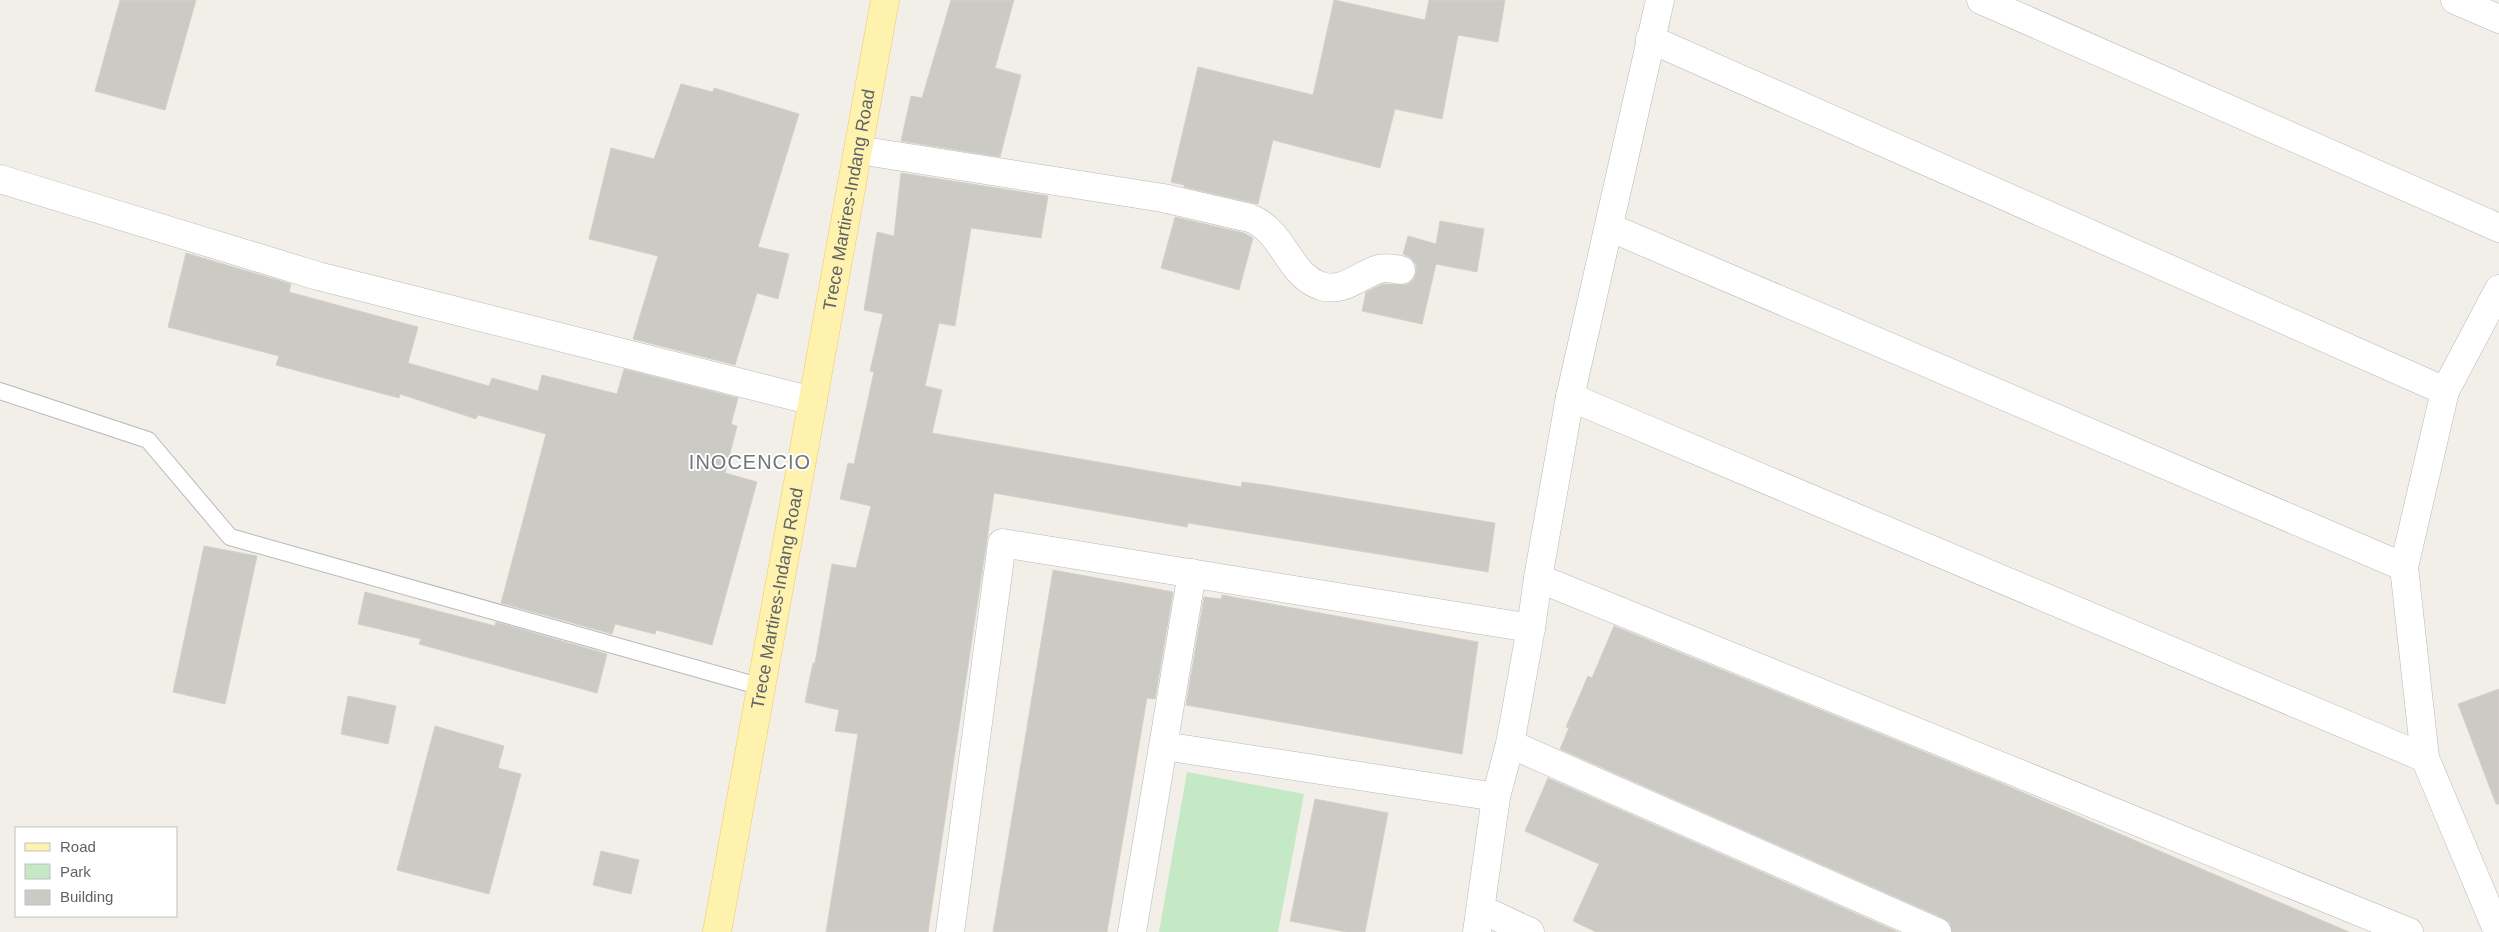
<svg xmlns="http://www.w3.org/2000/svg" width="2499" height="932" font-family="Helvetica,sans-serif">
<rect width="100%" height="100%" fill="#f1efe8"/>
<!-- green -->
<polygon fill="#c5e8c5" points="1187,772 1304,794 1278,932 1159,932"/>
<!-- building -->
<g fill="#cccac5" stroke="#d6d1c6">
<polygon points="120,0 196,0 165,110 95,91"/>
<polygon points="951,0 1014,0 995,68 1021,75 1000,157 901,141 911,96 922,98"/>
<polygon points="1334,0 1425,20 1429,0 1505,0 1498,42 1458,35 1442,119 1395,109 1380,168 1273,140 1258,204 1184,187 1184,185 1171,182 1198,67 1313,95"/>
<polygon points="681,84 713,92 714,88 799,114 758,247 789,254 778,299 757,293 735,365 633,339 658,256 589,239 611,148 654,159"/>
<polygon points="901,173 1048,196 1041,238 971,228 955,326 939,323 925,386 942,390 932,433 1241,487 1242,482 1265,485 1495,523 1488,572 1188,523 1187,527 994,493 928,932 826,932 858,734 835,731 839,710 805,702 813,663 815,663 832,564 856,568 871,506 840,499 848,463 854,464 874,372 870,371 883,314 864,310 877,232 894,236"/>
<polygon points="1175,217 1244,233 1253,238 1239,290 1161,268"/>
<polygon points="1440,221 1484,229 1477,272 1436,264 1422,324 1362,311 1366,292 1383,284 1406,285 1413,280 1416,273 1416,265 1411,258 1403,254 1408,236 1436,244"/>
<polygon points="186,253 291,284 289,292 418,327 408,363 489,386 492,378 538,391 542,375 617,394 624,369 738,398 731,424 737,426 725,473 757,482 712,645 656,630 655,634 615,624 612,634 501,603 546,434 478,415 476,419 400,394 399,398 276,365 279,356 168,327"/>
<polygon points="204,546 257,556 225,704 173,692"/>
<polygon points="1053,570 1173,592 1155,699 1147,698 1107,932 993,932"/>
<polygon points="365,592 495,626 496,622 607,654 597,693 419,644 421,639 358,624"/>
<polygon points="1222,595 1478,642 1462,754 1186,705 1204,597 1221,599"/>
<polygon points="1614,626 2003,784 2349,932 1952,932 1950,923 1943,918 1560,749 1569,728 1566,727 1588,676 1592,678"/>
<polygon points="2499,689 2499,804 2496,804 2458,704"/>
<polygon points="348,696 396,706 388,744 341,734"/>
<polygon points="435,726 504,746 498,768 521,774 489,894 397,870"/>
<polygon points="1548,778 1898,932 1596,932 1573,921 1599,864 1525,831"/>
<polygon points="1315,799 1388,813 1365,932 1346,932 1290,921"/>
<polygon points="601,851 639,860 631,894 593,885"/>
</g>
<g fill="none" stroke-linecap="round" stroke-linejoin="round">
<defs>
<polyline id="lane" points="0,391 148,440 230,537 762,687"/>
<g id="street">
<polyline points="1981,0 2499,228"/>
<polyline points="2455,0 2499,19"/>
<polyline points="1650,39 2445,391"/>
<path d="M 858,150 L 1163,198 L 1250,218 C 1284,231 1288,275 1321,286 C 1344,293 1359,275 1379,269 C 1386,267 1394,269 1401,270"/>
<polyline points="0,179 318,276 813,401"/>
<polyline points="1609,227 2404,567"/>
<polyline points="1570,397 2425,758"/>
<polyline points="1538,578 2409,932"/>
<polyline points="1510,744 1937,932"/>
<polyline points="1164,746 1496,797"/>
<polyline points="1481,909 1530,932"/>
<polyline points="950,932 1002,543 1531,628"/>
<polyline points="1132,932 1192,573"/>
<polyline points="1477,932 1496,797 1510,744 1531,628 1538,578 1570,397 1660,0"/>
<polyline points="2498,932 2425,758 2404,567 2445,391 2499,289"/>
</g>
<g id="primary">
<path id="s1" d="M 717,932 L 885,0"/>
</g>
</defs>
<!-- lane casing -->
<use href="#lane" stroke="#b5b8bc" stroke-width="18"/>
<!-- street casing -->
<use href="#street" stroke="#b5b8bc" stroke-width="29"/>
<!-- primary casing -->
<use href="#primary" stroke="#f2c960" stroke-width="29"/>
<!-- lane -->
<use href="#lane" stroke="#fff" stroke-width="16"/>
<!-- street -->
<use href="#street" stroke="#fff" stroke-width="28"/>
<!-- primary -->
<use href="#primary" stroke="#fff2af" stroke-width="28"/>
</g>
<g text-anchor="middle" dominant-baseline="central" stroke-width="4" stroke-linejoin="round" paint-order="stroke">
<!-- street labels -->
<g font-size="18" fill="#5f6368" stroke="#fff">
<text stroke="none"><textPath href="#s1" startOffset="744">Trece Martires-Indang Road</textPath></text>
<text stroke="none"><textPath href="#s1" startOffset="339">Trece Martires-Indang Road</textPath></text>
</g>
<!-- quarter labels -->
<g font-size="20" letter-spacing="1" fill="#70757a" stroke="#fff">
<text x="750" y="462">INOCENCIO</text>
</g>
</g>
<!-- legend -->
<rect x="15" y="827" width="162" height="90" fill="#ffffff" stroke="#bfc1c3"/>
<rect x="25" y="843" width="25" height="8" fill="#fff2af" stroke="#bfc1c3"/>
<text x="60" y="852" font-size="15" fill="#5f6368">Road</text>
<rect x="25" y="864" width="25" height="15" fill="#c5e8c5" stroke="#bfc1c3"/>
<text x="60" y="877" font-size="15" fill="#5f6368">Park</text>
<rect x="25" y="890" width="25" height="15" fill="#cccac5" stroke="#bfc1c3"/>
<text x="60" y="902" font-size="15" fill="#5f6368">Building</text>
</svg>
